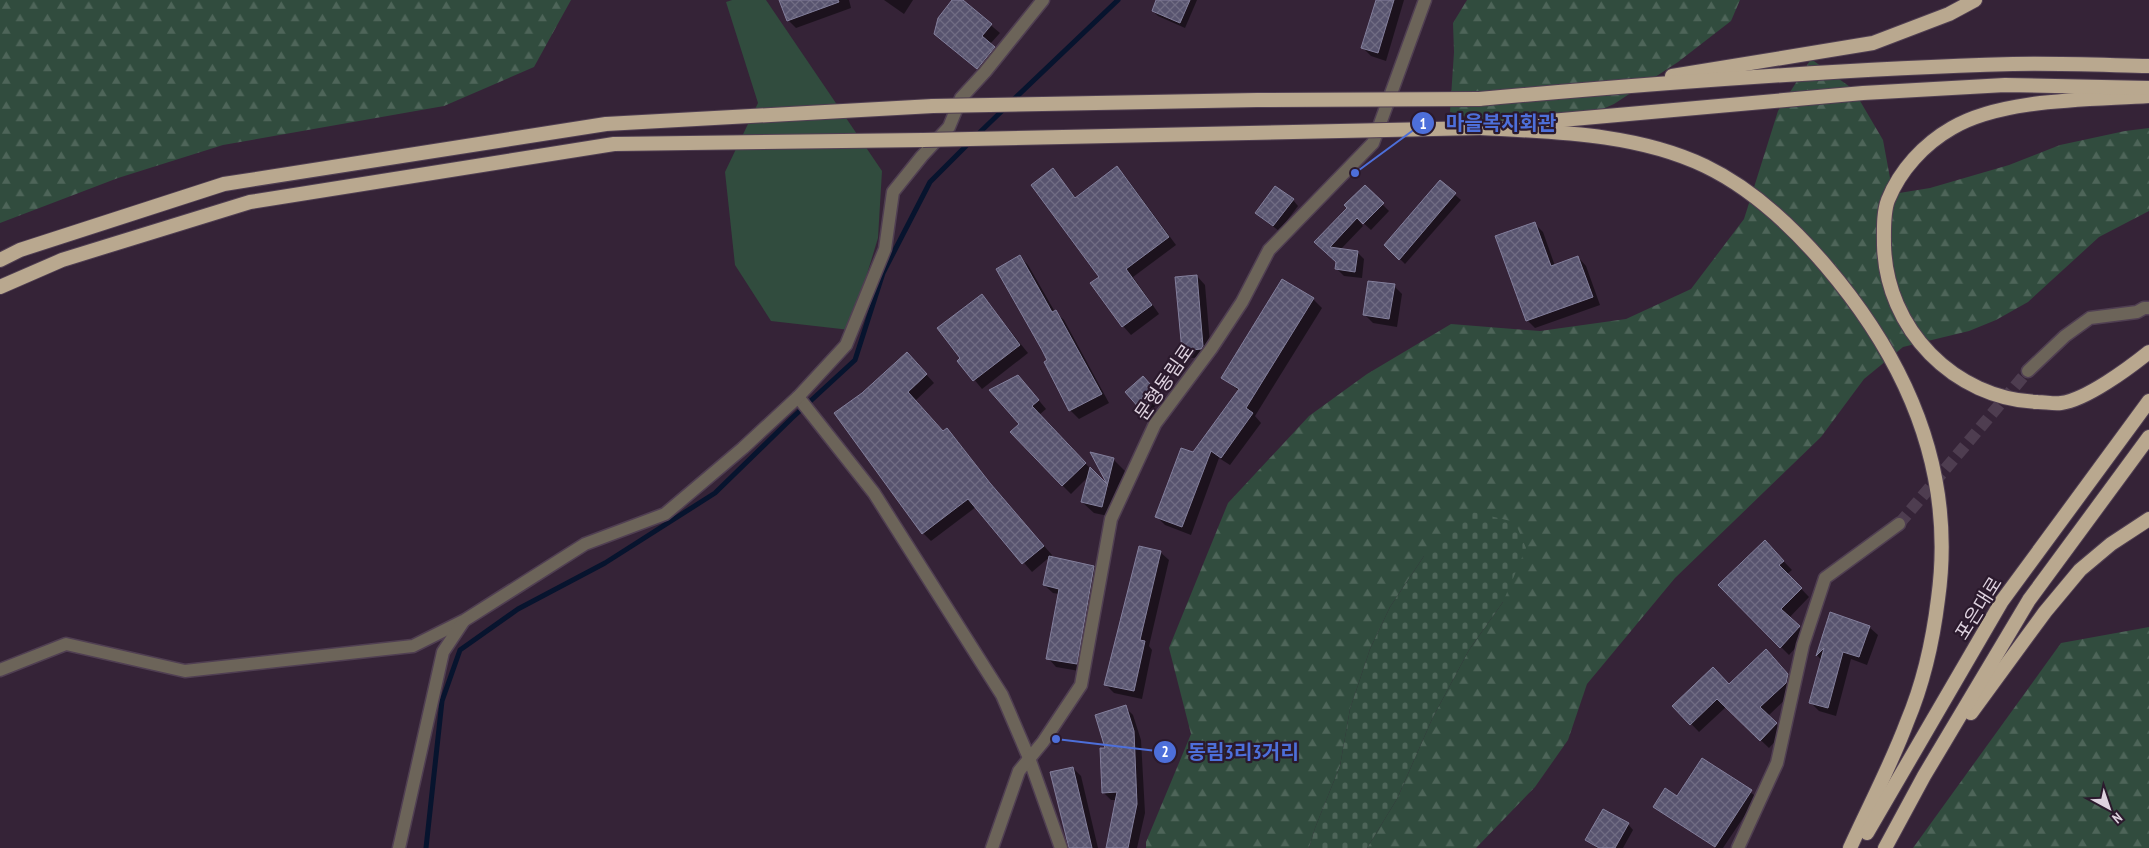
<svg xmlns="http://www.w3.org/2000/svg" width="2149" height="848" font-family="'PT Sans Narrow','Noto Sans KR',sans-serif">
<defs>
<pattern id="forest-firs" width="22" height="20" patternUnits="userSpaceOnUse" patternTransform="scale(1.25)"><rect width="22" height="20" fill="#314c3e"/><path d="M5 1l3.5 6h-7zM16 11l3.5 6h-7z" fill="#4e6559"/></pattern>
<pattern id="cemetery-stones" width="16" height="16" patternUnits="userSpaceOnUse" patternTransform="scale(1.25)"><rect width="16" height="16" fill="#314c3e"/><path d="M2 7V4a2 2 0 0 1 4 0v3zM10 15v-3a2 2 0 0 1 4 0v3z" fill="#4e6559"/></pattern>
<pattern id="building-cross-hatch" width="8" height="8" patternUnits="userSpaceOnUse" patternTransform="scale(1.25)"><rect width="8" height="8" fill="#58546f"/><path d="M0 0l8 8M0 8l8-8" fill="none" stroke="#706c83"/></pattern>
</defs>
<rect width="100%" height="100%" fill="#352337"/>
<!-- green -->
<polygon fill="#314c3e" points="732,0 766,0 882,171 878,238 850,330 771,321 735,265 725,172 758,103 726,2"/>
<!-- forest -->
<g fill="url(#forest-firs)">
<polygon points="0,0 571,0 534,67 444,106 223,145 118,178 0,223"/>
<polygon points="1467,0 1740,0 1731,21 1678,62 1614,104 1574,122 1539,130 1489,124 1450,112 1454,52 1453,23"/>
<polygon points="1811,59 1853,89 1883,140 1893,194 1930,188 2009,165 2060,145 2125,131 2149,128 2149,211 2099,237 2028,302 1996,320 1969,331 1903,347 1864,379 1821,437 1675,578 1587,684 1568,740 1535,787 1476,848 1367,848 1397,799 1433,717 1469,650 1503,602 1424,556 1390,607 1370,649 1350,709 1340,766 1315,828 1309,848 1146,848 1146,842 1191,734 1169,648 1228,503 1309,416 1367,374 1451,324 1540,331 1626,319 1691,289 1744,219 1778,111"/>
<polygon points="2149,627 2149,848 1913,848 2061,643"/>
</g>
<!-- cemetery -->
<polygon fill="url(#cemetery-stones)" points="1473,512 1515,522 1526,548 1503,602 1469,650 1433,717 1397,799 1367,848 1309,848 1315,828 1340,766 1350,709 1370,649 1390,607 1424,556"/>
<!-- shadow -->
<g fill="#0007">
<polygon points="781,0 849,0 851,8 796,28 788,20"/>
<polygon points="884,0 913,0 904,14"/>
<polygon points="954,0 961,0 1000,33 990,44 1002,56 986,76 936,34"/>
<polygon points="1158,0 1197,0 1185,28 1158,16 1153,11"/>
<polygon points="1377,0 1404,0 1386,61 1371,56 1363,48"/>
<polygon points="1117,168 1125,176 1176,245 1133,277 1159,314 1131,335 1123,326 1092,283 1100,277 1053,170 1076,198"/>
<polygon points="1440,182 1461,200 1405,264 1385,244"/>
<polygon points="1365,187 1389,211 1371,230 1359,219 1358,220 1363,226 1340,250 1357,252 1364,259 1362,278 1344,276 1337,269 1338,262 1316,242 1349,208"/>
<polygon points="1293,200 1298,206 1279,231 1262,218"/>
<polygon points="1534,223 1543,232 1555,266 1578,257 1586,266 1600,305 1535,328 1527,320"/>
<polygon points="1020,257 1028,265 1055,312 1064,320 1109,403 1079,419 1070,410"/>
<polygon points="1197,276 1205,285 1211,355 1209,357 1191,358 1183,350"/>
<polygon points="1282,280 1313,299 1322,308 1255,416 1261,423 1230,465 1219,458 1191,535 1165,525 1157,517 1193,453 1239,391 1222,377"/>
<polygon points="1394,286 1402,294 1397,327 1373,323 1365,315"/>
<polygon points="982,296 1028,353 982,389 959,361 962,358"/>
<polygon points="915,362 934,383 915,401 944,432 955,438 998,493 1052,555 1032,572 976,507 931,541 923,533 835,414"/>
<polygon points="1148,383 1163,399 1147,414 1127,392"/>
<polygon points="1026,385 1046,409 1039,415 1109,488 1093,454 1114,460 1125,471 1113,517 1094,513 1082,502 1089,476 1071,494 1062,485 1021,424"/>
<polygon points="1765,542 1792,570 1787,574 1809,597 1789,618 1807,635 1789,655 1719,585"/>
<polygon points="1160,552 1169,560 1149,646 1152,650 1142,699 1114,693 1106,685"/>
<polygon points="1094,567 1102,575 1085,672 1056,667 1048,658 1059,594 1053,593 1044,585"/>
<polygon points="1831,614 1869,627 1878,635 1867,665 1851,659 1836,716 1819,711 1811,703 1822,661 1817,655"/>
<polygon points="1774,659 1796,683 1794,691 1768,716 1784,732 1769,748 1726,707 1699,732 1674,706 1729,685"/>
<polygon points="1125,707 1133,715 1141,740 1145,813 1137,848 1107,848 1117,800 1111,800 1103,792"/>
<polygon points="1702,759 1757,797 1723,848 1716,848 1655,807 1677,797"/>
<polygon points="1073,768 1081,776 1098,848 1077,848"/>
<polygon points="1628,824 1633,830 1623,848 1597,848 1587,840"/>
</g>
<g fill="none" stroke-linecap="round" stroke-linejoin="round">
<!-- stream -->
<g stroke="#07142e" stroke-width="5">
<polyline points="1012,101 1118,0"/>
<polyline points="976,136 1006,107"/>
<polyline points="426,848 442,701 460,650 518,609 605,563 715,493 792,418 855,360 883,273 930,182 970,142"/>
</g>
</g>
<!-- building -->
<g fill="url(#building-cross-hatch)" stroke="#837f9c">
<polygon points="779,0 838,0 839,2 787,21"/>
<polygon points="952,0 963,0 992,24 982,36 995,47 977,69 934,34 938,18"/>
<polygon points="1156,0 1190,0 1180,23 1152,11"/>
<polygon points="1376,0 1394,0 1378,53 1361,48"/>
<polygon points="1117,166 1169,237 1126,269 1152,305 1122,327 1090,283 1099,277 1031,185 1053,168 1075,198"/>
<polygon points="1440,180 1456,193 1399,260 1384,245"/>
<polygon points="1365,185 1384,203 1363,224 1357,218 1330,247 1358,251 1355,272 1335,269 1336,262 1314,242 1347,208 1344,205"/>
<polygon points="1275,186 1294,199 1273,226 1255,213"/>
<polygon points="1535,222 1551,266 1578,256 1593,297 1526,321 1495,236"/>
<polygon points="1020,255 1052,312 1056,310 1102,394 1069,411 1044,362 1047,360 1042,350 996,269"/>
<polygon points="1197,275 1203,346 1201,349 1182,351 1175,277"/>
<polygon points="1282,279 1314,298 1246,408 1253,413 1221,458 1211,451 1182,527 1155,517 1181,448 1193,452 1239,389 1221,378"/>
<polygon points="1368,281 1395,284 1389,319 1363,315"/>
<polygon points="982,294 1020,345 973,381 957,361 960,358 937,328"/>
<polygon points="907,352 927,374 908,392 943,431 947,428 990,483 1044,546 1022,564 968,499 922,534 834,413 862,393"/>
<polygon points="1018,375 1039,400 1032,406 1086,463 1062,486 1010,432 1019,424 989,390"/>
<polygon points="1143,376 1158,393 1140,409 1125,392"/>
<polygon points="1090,452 1114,458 1102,507 1081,502 1090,467 1107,484"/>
<polygon points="1765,540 1784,561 1779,565 1802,588 1781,609 1800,626 1780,648 1718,585"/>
<polygon points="1139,546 1161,551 1140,640 1145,641 1134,691 1104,685"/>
<polygon points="1049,556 1094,566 1077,664 1046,659 1059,589 1043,585"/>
<polygon points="1830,612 1870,626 1859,657 1843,652 1828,708 1809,703 1824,648 1816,656"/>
<polygon points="1766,649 1788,674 1786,683 1760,707 1777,723 1760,741 1717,699 1690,725 1672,706 1713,667 1729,684"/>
<polygon points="1126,705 1134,731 1137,804 1128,848 1106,848 1117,792 1102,793 1100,748 1105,748 1095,715"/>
<polygon points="1702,758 1752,790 1715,847 1653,807 1665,788 1677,796"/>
<polygon points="1073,767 1081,801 1092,848 1069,848 1050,772"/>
<polygon points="1603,809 1629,823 1615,848 1599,848 1585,840"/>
</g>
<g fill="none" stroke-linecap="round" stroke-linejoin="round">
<!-- minor-tunnel -->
<polyline stroke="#4e3d50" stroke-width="12" stroke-dasharray="12 6" stroke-linecap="butt" points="1899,524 2028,371"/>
<defs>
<g id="minor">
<polyline points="2028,371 2065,336 2090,318 2137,312 2144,308 2149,308"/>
<polyline points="798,397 874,493 1002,695 1029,758 1061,848"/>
<polyline points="0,670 66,644 185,671 413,646 465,620 585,544 665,514 743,448 798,397 846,345 885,249 893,192 922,156 949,127 961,98 985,72 1043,0"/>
<polyline points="399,848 443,652 463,622"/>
<polyline points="1738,848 1777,763 1803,645 1825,578 1899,524"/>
</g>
<polyline id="tertiary" points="992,848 1019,771 1043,742 1081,685 1111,519 1155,424 1211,349 1242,302 1269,250 1373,143 1425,0"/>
<g id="trunk">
<polyline points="1672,76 1873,43 1949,14 1975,0"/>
<path d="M 2149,96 C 2091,100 2003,98 1952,128 C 1924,144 1900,170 1888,200 C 1883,213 1884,231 1884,245 C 1886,329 1954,399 2038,402 C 2045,402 2054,404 2061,403 C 2086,400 2129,368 2149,352"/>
<path d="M 1479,99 C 1656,83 1835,69 2013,64 C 2058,63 2104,65 2149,66"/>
<polyline points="1528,123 1863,93 2005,85 2149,88"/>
<path d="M 1480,128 C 1554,132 1636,133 1705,166 C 1753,189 1792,226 1826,266 C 1907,361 1956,471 1938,599 C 1933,640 1923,684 1907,722 C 1891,765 1869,806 1850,848"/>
<polyline points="0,260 20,250 224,184 606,124 933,106"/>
<polyline points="0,287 62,260 250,202 614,144 923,140"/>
<polyline points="1971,713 2045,612 2080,570 2111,544 2149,519"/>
<polyline points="1867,833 2002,601 2149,401"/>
<polyline points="1885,848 1924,776 2029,600 2149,437"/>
</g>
</defs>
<!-- minor casing -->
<use href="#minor" stroke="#503f52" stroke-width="15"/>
<!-- tertiary casing -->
<use href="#tertiary" stroke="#503f52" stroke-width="15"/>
<!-- trunk casing -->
<use href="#trunk" stroke="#503f52" stroke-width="16"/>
<!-- minor -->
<use href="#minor" stroke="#6c6459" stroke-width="12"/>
<!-- tertiary -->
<use href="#tertiary" stroke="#6c6459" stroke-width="12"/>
<!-- trunk -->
<use href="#trunk" stroke="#b9a88f" stroke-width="14"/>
<defs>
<g id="trunk-bridge">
<polyline points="933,106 1257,100 1479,99"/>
<polyline points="923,140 1480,128"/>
</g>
</defs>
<!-- trunk-bridge casing -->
<use href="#trunk-bridge" stroke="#503f52" stroke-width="16" stroke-linecap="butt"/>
<!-- trunk-bridge -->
<use href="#trunk-bridge" stroke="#b9a88f" stroke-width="14"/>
</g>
<g text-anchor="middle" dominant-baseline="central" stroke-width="4.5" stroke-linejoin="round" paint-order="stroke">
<!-- street labels -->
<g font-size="19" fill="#ded2df" stroke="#2b1a2d">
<text transform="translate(1164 382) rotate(-55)">문형동림로</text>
<text transform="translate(1978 608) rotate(-58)">포은대로</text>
</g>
</g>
<!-- callouts -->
<path fill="none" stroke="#4d6fda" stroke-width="2" d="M1355 173L1423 123M1056 739L1165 752"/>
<g fill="#4d6fda" stroke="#2b1a2d" stroke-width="2">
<circle cx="1355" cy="173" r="5"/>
<circle cx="1056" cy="739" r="5"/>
<circle cx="1423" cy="123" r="12"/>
<circle cx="1165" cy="752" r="12"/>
</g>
<g font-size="15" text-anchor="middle" font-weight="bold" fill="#fff">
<text x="1423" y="129">1</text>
<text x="1165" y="757">2</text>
</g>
<g font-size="20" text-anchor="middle" font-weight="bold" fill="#4d6fda" stroke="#2b1a2d" stroke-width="4.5" stroke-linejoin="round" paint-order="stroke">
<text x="1501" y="130">마을복지회관</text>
<text x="1243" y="759">동림3리3거리</text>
</g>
<!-- north arrow -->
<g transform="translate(2109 808) rotate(140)" stroke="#2b1a2d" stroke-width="4" paint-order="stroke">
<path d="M0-4L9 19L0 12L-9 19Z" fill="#ded2df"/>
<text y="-8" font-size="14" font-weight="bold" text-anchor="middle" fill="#ded2df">N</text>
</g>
</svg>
